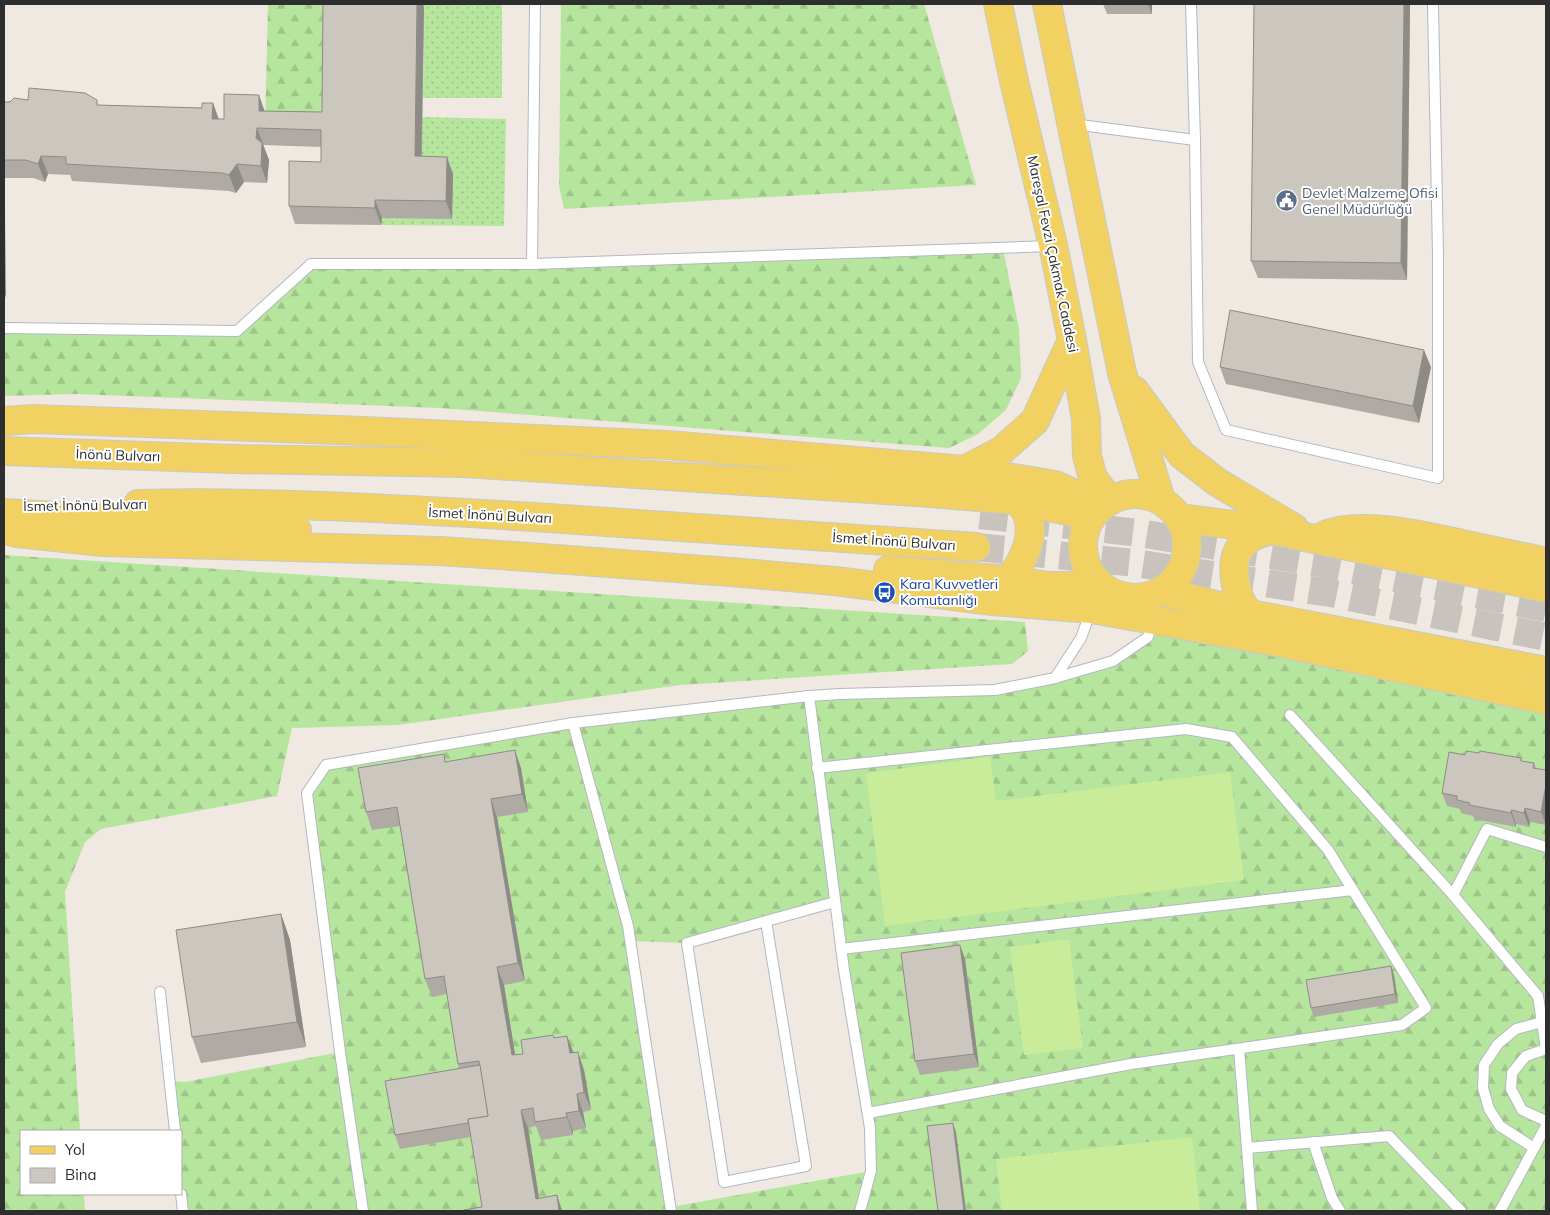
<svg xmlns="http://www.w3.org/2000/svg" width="1550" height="1215" font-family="Mulish,sans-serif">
<defs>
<pattern id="grass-dots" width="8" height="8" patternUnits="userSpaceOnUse" patternTransform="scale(1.25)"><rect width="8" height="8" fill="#b6e59e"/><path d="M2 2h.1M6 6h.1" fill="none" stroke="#9dc588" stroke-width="1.8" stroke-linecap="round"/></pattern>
<pattern id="forest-firs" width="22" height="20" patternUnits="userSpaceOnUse" patternTransform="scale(1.25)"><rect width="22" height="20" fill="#b6e59e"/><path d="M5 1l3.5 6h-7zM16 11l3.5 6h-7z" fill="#9dc588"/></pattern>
</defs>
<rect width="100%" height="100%" fill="#efe9e1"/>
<!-- grass -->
<g fill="url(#grass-dots)">
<polygon points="403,4 502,4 502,98 423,98 424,7"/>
<polygon points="422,117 506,119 504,226 381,225 382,218 452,218 421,174"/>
</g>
<!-- forest -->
<g fill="url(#forest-firs)" fill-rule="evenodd">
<polygon points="268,4 348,4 328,130 265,129"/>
<polygon points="561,4 924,4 976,185 564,209 559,186"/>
<polygon points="1003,248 1019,329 1021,378 1006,410 978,434 949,448 440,408 76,394 4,396 4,334 237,331 311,264 532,264"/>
<polygon points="4,555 1025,622 1028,651 1012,664 680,685 398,725 292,728 277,796 101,829 85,842 65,892 80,1131 21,1131 21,1194 84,1194 85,1211 4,1211"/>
<path d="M 1153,619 L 1546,700 L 1546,1211 L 183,1211 L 181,1194 L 181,1131 L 175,1131 L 169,1081 L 185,1082 L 340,1052 L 307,793 L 326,765 L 573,723 L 809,696 L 995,690 L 1113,661 L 1147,637 ZM 835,903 L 871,1171 L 671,1207 L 631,941 L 687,943 Z"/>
</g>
<!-- pitch -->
<g fill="#c9ec9a">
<polygon points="990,757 996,801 1230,772 1244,880 885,926 866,773"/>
<polygon points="1069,939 1083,1048 1024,1055 1010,947"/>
<polygon points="1192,1137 1200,1211 1002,1211 996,1159"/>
</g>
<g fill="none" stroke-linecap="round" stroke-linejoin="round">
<!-- primary-tunnel -->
<g stroke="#c8c4bd" stroke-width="28" stroke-dasharray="28 14" stroke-linecap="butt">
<polyline points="980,515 1139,533 1319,563 1546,608"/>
<polyline points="976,547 1135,563 1330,593 1546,637"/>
</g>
<defs>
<g id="service">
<polyline points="1191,4 1195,140 1198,362 1226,430 1438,478 1438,254 1433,4"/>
<polyline points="1073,124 1195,140"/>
<polyline points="532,264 535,4"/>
<polyline points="4,328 237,331 311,264 532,264 1051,246"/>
<polyline points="1055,678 1081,638 1091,611"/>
<polyline points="1290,715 1453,895 1487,829 1546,847"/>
<polyline points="817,768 1186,729 1232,737 1328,850 1426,1008 1402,1025 1131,1064 868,1113"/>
<polyline points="1453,895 1538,996 1546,1049"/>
<polyline points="766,921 806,1166 724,1182 687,943 835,902"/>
<polyline points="841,949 1353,890"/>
<polyline points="160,992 175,1131"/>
<polyline points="1239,1049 1252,1211"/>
<polyline points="1546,1049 1526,1056 1512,1073 1511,1089 1522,1110 1546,1121"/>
<polyline points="1313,1142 1332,1198 1340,1211"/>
<polyline points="1247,1148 1389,1136 1461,1211"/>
<polyline points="1534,1148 1500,1126 1489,1109 1483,1088 1484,1065 1498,1044 1516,1029 1542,1022"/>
<polyline points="181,1194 183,1211"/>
<polyline points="363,1211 340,1052 307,793 326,765 573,723"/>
<polyline points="671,1211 628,926 573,723 809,696"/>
<polyline points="860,1211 871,1171 870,1128 844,970 809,696 840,694 995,690 1055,678 1113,661 1148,637 1153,619 1154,594"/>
<polyline points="1500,1211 1546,1126"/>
</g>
<g id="primary">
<polyline points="998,4 1014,81 1053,245 1072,340 1086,419 1087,456 1093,478 1110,501"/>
<polyline points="1047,4 1122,373 1160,497"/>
<polyline points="1134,390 1182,455 1217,482 1294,528"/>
<polyline points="4,421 34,419 364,431 667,445 964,470 1055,485 1102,506"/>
<polyline points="4,451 233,459 464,463 917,492 1016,500 1092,516"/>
<polyline points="964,470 1001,451 1035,421 1072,340"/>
<circle cx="1135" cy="546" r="52"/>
<path d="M 138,504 C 270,501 402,509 534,517 C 681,526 828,536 976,547"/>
<polyline points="4,513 297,530"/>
<polyline points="1180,518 1272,530 1546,588"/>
<polyline points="4,530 17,533 103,542 440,551 528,557 730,572 835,581 993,601 1092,609 1288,644 1546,700"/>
<path d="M 1323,536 C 1359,519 1429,537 1467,545 C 1493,551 1520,556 1546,562"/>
<polyline points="888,570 1009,580 1048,586 1101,586"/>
<path d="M 1009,580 C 1023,561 1037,536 1026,512 C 1024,508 1019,503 1016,500"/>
<polyline points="1162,591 1250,614 1546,671"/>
<path d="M 1250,614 C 1239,602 1237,594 1235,579 C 1231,550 1244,536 1272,530"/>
</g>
</defs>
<!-- service casing -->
<use href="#service" stroke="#b4b7c1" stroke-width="12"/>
<!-- primary casing -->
<use href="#primary" stroke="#c9c9c9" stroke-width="30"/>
<!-- service -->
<use href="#service" stroke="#fff" stroke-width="10"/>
<!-- primary -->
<use href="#primary" stroke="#f2d163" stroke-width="28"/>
</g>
<!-- wall -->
<g fill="#afaba4">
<polygon points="1103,4 1152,4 1152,14 1107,14"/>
<polygon points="1254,4 1410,4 1407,280 1258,278 1251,261"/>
<polygon points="424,7 422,156 453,174 452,219 382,218 381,225 295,224 289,206 321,162 321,147 263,145 269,160 267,183 244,182 236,193 229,191 72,181 70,175 48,174 45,182 33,178 4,178 4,102 28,100 97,100 98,105 202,108 213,103 219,119 224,119 265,111 322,112"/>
<polygon points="1220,367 1431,367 1419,423 1226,384"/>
<polygon points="1479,753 1521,758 1522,761 1534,763 1536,768 1546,825 1530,822 1529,827 1516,824 1516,827 1474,819 1473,816 1461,813 1460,809 1447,806 1442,793"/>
<polygon points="446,761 521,768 528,812 497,817 525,981 504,985 515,1055 523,1054 555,1038 573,1053 584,1070 591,1110 583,1112 586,1128 573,1131 573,1135 541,1140 536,1126 528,1128 539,1198 557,1195 562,1211 464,1211 482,1207 471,1137 400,1149 395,1135 460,1068 458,1064 447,994 432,997 425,979 400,826 372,830 366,812"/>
<polygon points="281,914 290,940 306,1047 201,1063 192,1037"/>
<polygon points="965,959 979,1067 920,1075 915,1061"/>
<polygon points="1394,975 1398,1003 1314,1017 1311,1008"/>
</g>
<!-- shaded-wall -->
<g fill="#8e8b86">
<polygon points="417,4 423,4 424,7 421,174 415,156"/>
<polygon points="1148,4 1152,4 1152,14"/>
<polygon points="1404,4 1410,4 1407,280 1401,263"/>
<polygon points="259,95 265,112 265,129 259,111"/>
<polygon points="213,103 219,121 212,119"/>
<polygon points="257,128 269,160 267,183 261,166 256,138"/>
<polygon points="41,156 48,174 45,182 38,164"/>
<polygon points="447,157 453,174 452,219 446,201"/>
<polygon points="237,164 244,182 236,193 229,175"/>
<polygon points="375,200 382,218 381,225 375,208"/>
<polygon points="4,208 5,212 6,298 4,291"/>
<polygon points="1424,350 1431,367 1419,423 1413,406"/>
<polygon points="515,750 521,768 528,812 522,794"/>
<polygon points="1546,785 1546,825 1541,812"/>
<polygon points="491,799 497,817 525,981 518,963"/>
<polygon points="1525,808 1530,822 1529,827 1524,813"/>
<polygon points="1511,810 1516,824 1516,827 1511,813"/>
<polygon points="281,914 290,940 306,1047 297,1022"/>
<polygon points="960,945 965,959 979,1067 974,1054"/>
<polygon points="1391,966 1394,975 1398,1003 1395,994"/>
<polygon points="497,967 504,985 518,1073 512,1055"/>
<polygon points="567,1036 574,1054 570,1053"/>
<polygon points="578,1052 584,1070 591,1110 584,1092"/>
<polygon points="577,1094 583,1112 586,1128 579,1111"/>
<polygon points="521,1110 528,1128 541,1211 536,1199"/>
<polygon points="566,1113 573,1131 573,1135 567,1117"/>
<polygon points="953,1123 956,1132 966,1211 964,1211"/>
<polygon points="557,1195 562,1211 559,1211"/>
</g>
<!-- building -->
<g fill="#cbc7bf" stroke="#8e8b86">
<polygon points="323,4 417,4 415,156 447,157 446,201 375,200 375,208 289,206 289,161 321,162 321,130 257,128 256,138 262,143 261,166 237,164 229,175 222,173 66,164 66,157 41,156 38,164 26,160 4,160 4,102 10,102 14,98 28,100 29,88 85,93 97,100 97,105 202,108 202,103 213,103 212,119 224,119 224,94 259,95 259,111 322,112"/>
<polygon points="1254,4 1404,4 1401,263 1251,261"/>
<polygon points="1230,310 1424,350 1413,406 1220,367"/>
<polygon points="515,750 522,794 491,799 518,963 497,967 512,1055 523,1054 521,1040 553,1035 554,1038 567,1036 570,1053 578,1052 584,1092 577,1094 579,1111 566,1113 567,1117 535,1122 533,1108 521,1110 536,1199 557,1195 559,1211 464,1211 464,1210 482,1207 468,1119 488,1116 479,1061 458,1064 444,976 425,979 397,807 366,812 358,768 444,754 445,762"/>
<polygon points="1466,751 1479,753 1480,751 1521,758 1521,761 1534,763 1533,768 1546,770 1546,785 1541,812 1525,808 1524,813 1511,810 1511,813 1469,805 1470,803 1457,800 1457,796 1442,793 1449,752 1465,755"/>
<polygon points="281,914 297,1022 192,1037 176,930"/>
<polygon points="960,945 974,1054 915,1061 901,953"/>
<polygon points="1391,966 1395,994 1311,1008 1306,980"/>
<polygon points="480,1065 488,1116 468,1119 468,1123 395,1135 385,1081"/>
<polygon points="953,1123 964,1211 938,1211 927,1126"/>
</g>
<!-- icons -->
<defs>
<symbol id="civic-disc" viewBox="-11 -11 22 22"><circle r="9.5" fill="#5c6f8a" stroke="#fff"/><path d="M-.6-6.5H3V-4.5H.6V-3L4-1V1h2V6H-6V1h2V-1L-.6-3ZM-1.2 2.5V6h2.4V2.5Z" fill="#fff"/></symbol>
<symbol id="bus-disc" viewBox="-11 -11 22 22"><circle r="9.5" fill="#1a4fb4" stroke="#fff"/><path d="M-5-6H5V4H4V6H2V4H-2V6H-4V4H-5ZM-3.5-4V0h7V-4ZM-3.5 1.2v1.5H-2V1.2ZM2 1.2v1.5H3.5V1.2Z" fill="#fff"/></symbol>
</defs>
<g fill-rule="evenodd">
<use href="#civic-disc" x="1274" y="188" width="25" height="25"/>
<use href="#bus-disc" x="872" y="580" width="25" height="25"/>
</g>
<g text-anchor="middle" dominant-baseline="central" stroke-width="4" stroke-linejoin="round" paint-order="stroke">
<!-- service labels -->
<g font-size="14" fill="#4e5e75" stroke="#fff" text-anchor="start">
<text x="1302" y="193">Devlet Malzeme Ofisi<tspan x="1302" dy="16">Genel Müdürlüğü</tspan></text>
</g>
<!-- street labels -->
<g font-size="14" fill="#2e2e2e" stroke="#fff">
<text transform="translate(1053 254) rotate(78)">Mareşal Fevzi Çakmak Caddesi</text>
<text transform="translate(118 455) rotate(2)">İnönü Bulvarı</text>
<text transform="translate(85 505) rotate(-1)">İsmet İnönü Bulvarı</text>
<text transform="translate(490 515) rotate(3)">İsmet İnönü Bulvarı</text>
<text transform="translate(894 541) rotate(4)">İsmet İnönü Bulvarı</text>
</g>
<!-- transit labels -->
<g font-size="14" fill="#164399" stroke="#fff" text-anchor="start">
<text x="900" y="584">Kara Kuvvetleri<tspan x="900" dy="16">Komutanlığı</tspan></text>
</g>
</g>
<!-- border -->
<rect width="1550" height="1215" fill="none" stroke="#2e2e2e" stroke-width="10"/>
<!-- legend -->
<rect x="20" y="1130" width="162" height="65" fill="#ffffff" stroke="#ababab"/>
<rect x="30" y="1146" width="25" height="8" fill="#f2d163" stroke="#ababab"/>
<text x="65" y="1155" font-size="15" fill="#2e2e2e">Yol</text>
<rect x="30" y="1168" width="25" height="15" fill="#cbc7bf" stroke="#ababab"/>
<text x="65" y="1180" font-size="15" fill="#2e2e2e">Bina</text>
</svg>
